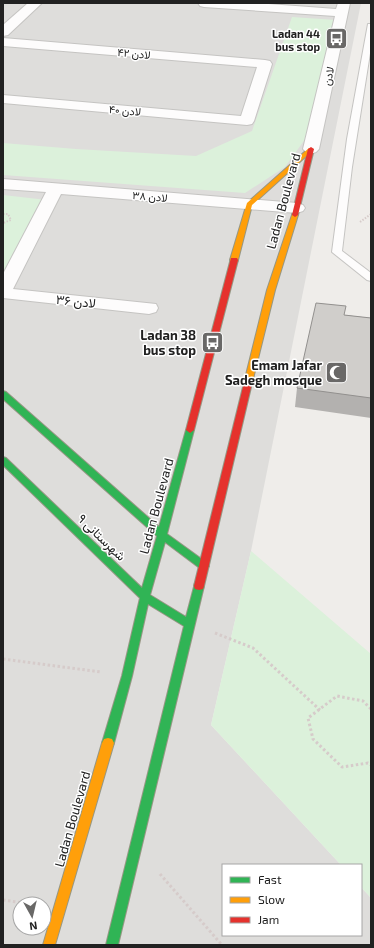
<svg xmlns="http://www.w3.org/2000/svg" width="374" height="948" font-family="'Exo 2',Vazirmatn,sans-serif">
<rect width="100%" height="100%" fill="#efedea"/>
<!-- residential -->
<path fill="#dedddb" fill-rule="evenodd" d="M 3,3 L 361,3 L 251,551 L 211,725 L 341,865 L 223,865 L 223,935 L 361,935 L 361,887 L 371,898 L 371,945 L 3,945 ZM 20,904 L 44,904 L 44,928 L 20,928 Z"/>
<!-- park -->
<g fill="#dcf1db">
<polygon points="292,17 336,20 311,131 285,167 245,193 3,175 3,143 76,149 196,156 252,131"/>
<polygon points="3,195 47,200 3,280"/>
<polygon points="251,551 371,654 371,898 361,887 361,865 341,865 211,725"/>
</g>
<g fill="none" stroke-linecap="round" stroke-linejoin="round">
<defs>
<polygon id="lane" points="368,24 371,24 371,47 352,167 342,251 371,273 371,281 367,280 332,252 347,139"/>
<g id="street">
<polygon points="28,3 42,3 8,35 3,36 3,25"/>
<polygon points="198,3 255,3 336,9 338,3 350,3 319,149 316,152 311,154 306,152 303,149 335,16 204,7 200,6"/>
<polygon points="3,38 265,60 270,61 272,64 254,121 252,124 247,125 3,103 3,95 241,116 257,67 3,46"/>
<polygon points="3,179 297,203 303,205 305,208 303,211 297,213 61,194 13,289 156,304 158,308 156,312 149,314 3,298 3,274 46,192 3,189"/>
</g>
<polygon id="fast" points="3,391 6,392 159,527 186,430 190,427 194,430 167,534 207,563 209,566 207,569 201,569 165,542 150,595 186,617 195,583 199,582 203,583 204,586 118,945 106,945 184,626 148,604 132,676 114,743 112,747 108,748 104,747 102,743 122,676 140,598 3,465 3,457 6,458 142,588 157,536 3,399"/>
<g id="slow">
<polygon points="309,148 314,149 252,205 238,260 237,262 231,262 230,260 247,203"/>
<polygon points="295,213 298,215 275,290 252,383 251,385 245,385 244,383 267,290 292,215"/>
<polygon points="108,738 112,739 114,743 55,945 43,945 102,743 104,739"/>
</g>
<g id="jam">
<polygon points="311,147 314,149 298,215 295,217 292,215 308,149"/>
<polygon points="231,258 237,258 238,260 194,430 190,433 186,430"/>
<polygon points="248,380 252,383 204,586 203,589 199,590 195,589 194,586 244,383"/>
</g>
</defs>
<!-- lane casing -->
<use href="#lane" stroke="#c5c4c2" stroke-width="2"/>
<!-- street casing -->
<use href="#street" stroke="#c5c4c2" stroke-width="2"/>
<!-- fast casing -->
<use href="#fast" stroke="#969784" stroke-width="2"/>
<!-- slow casing -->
<use href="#slow" stroke="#969784" stroke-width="2"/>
<!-- jam casing -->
<use href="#jam" stroke="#969784" stroke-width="2"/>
<!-- path-far1 -->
<g stroke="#d6cbca" stroke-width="2" stroke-dasharray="1.5 1.5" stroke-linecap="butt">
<polyline points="3,214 8,214 11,220 3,223"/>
<polyline points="360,222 371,214"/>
</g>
<!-- path -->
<g stroke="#d6cbca" stroke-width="3" stroke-dasharray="2.5 2.5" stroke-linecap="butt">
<polyline points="215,633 253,648 320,710"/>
<polyline points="3,659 101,672"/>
<polyline points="371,709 363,701 337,696 308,718 313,739 342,767 368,763 371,765"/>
<polyline points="160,874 222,945"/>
<polyline points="3,900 31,904"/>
</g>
<!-- lane -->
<use href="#lane" fill="#fdfcfc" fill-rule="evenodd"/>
<!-- street -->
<use href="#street" fill="#fdfcfc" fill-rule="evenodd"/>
<!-- fast -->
<use href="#fast" fill="#30b455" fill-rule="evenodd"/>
<!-- slow -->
<use href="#slow" fill="#ff9f0a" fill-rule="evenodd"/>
<!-- jam -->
<use href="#jam" fill="#e5322d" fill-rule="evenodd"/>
</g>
<!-- wall -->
<polygon fill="#b3b1af" points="345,315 371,318 371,418 295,407 297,388"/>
<!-- building -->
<polygon fill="#d0cecb" stroke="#92908e" points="316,303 346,306 344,315 371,318 371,398 297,388"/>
<!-- icons -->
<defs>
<symbol id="bus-square" viewBox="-11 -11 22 22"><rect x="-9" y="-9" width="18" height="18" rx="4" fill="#696867" stroke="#fff"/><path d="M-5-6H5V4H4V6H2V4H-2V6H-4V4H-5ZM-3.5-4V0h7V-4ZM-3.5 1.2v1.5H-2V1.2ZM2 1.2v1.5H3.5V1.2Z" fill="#fff"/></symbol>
<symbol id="mosque-square" viewBox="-11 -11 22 22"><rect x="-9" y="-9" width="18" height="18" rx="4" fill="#696867" stroke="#fff"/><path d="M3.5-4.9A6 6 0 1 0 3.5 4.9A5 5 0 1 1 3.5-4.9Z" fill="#fff"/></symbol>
</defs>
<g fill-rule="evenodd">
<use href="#bus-square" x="324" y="26" width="25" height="25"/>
<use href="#bus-square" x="200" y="330" width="25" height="25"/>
<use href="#mosque-square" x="324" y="360" width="25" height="25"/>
</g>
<g text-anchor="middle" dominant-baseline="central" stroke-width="3" stroke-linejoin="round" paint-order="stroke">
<!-- far-poi labels -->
<g font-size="11" font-weight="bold" fill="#212121" stroke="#fff" text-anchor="end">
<text x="320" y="33">Ladan 44<tspan x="320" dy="13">bus stop</tspan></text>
</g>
<!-- far-street labels -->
<g font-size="11" fill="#212121" stroke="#fff">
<text transform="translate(134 53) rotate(5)">لادن ۴۲</text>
<text transform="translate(328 76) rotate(-77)">لادن</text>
<text transform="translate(125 110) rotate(5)">لادن ۴۰</text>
<text transform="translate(150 196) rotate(5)">لادن ۳۸</text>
</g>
<!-- street labels -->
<g font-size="13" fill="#212121" stroke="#fff">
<text transform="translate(283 201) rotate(-75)">Ladan Boulevard</text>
<text transform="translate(76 301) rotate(6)">لادن ۳۶</text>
<text transform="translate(156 506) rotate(-75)">Ladan Boulevard</text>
<text transform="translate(102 537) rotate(44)">شهرستانی ۹</text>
<text transform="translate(72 819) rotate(-74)">Ladan Boulevard</text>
</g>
<!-- poi labels -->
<g font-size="13" font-weight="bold" fill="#212121" stroke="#fff" text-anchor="end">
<text x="196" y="335">Ladan 38<tspan x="196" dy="15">bus stop</tspan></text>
<text x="322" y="365">Emam Jafar<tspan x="322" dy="15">Sadegh mosque</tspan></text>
</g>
</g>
<!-- border -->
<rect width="374" height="948" fill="none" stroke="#212121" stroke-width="8"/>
<!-- legend -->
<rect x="222" y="864" width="140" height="72" fill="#ffffff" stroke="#a6a6a6"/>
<rect x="230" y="877" width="20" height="6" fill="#30b455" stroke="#a6a6a6"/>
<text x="258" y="884" font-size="12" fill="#212121">Fast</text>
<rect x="230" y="897" width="20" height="6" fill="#ff9f0a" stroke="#a6a6a6"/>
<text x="258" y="904" font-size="12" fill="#212121">Slow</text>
<rect x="230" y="917" width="20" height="6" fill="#e5322d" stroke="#a6a6a6"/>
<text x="258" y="924" font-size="12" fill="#212121">Jam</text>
<!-- north arrow -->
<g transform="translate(32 916) rotate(172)"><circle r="19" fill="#ffffff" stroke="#a6a6a6"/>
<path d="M0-3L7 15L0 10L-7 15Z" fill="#696867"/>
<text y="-6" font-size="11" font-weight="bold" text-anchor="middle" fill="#212121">N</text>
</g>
</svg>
